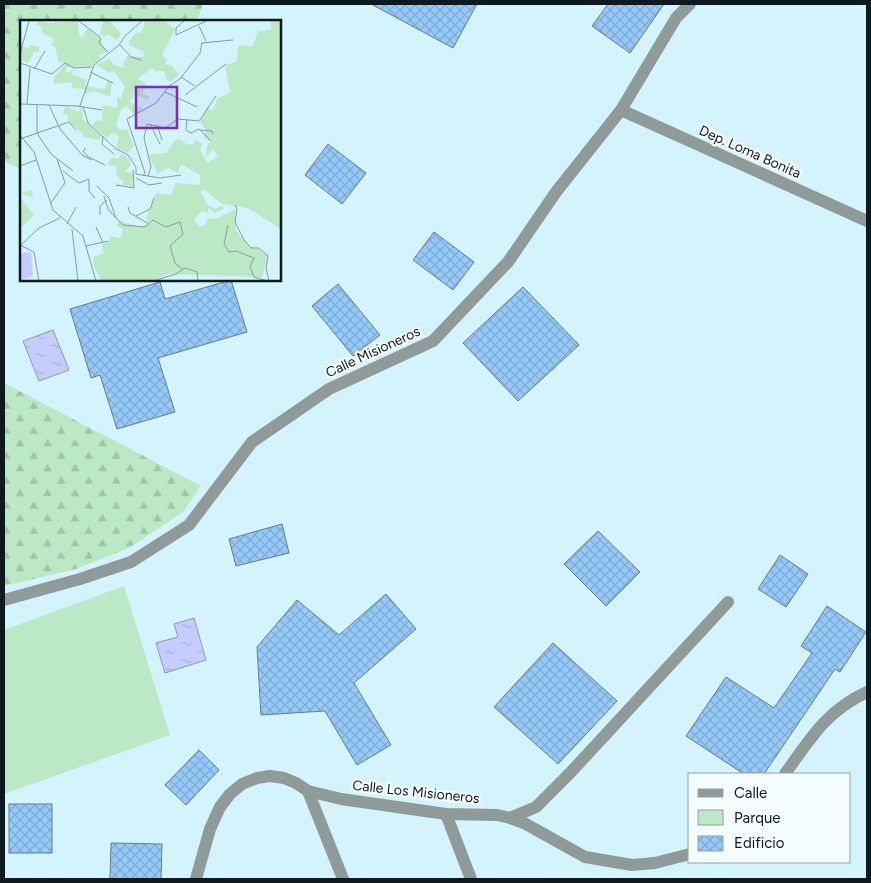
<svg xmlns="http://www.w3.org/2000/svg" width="871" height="883" font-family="Figtree,sans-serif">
<defs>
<pattern id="forest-firs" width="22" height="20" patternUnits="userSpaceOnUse" patternTransform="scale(1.25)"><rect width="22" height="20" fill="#bbe8c5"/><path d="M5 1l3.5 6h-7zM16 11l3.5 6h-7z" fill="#a0c6a9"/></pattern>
<pattern id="water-ripples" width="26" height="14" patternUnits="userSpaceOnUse" patternTransform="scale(1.25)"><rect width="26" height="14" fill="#c5cdff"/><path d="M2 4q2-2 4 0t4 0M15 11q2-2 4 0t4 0" fill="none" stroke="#a8afda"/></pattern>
<pattern id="building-cross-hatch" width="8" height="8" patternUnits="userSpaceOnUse" patternTransform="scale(1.25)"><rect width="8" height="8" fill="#94c9f8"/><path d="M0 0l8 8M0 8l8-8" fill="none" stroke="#7eacd4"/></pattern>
</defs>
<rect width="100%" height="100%" fill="#d3f4fc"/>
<!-- green -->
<polygon fill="#bbe8c5" points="124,586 170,735 4,794 4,630"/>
<!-- forest -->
<g fill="url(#forest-firs)">
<polygon points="4,4 203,4 197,21 21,21 21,169 4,161"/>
<polygon points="4,383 201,486 183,512 129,548 76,569 4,586"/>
</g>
<!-- water -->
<g fill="url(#water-ripples)" stroke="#8e97bb">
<polygon points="53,330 69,370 39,381 23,341"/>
<polygon points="194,618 206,660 165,673 156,643 178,637 174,624"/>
</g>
<!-- building -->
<g fill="url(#building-cross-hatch)" stroke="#677b8d">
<polygon points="371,4 477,4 453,48"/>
<polygon points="608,4 664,4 630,53 592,26"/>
<polygon points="328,144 366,173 342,204 305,175"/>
<polygon points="434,232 474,262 453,290 413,260"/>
<polygon points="231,280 247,332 158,358 175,412 117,429 100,375 91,378 70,309 160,282 165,299"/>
<polygon points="338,284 380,335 353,356 312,306"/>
<polygon points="523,287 579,345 518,401 463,343"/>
<polygon points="282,524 289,553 236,566 229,539"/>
<polygon points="598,531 640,572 606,606 564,564"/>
<polygon points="780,555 808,574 786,607 758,589"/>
<polygon points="386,594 416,629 354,683 391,745 357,765 325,711 261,715 257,647 297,600 339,635"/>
<polygon points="827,606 866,632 840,672 835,669 764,774 744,774 686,736 726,677 774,708 812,653 801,646"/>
<polygon points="553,643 617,701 558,764 494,707"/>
<polygon points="199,750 219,770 186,805 165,785"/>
<rect x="9" y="804" width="43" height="49"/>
<polygon points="111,843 162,844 161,879 110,879"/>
</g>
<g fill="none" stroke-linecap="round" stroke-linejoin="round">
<!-- minor -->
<g stroke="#8e9b99" stroke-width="12">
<polyline points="621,110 867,221"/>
<polyline points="4,600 80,579 131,562 189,525 252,442 329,389 433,341 508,262 556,192 621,110 676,18 690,4"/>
<path d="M 785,774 C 810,739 826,711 867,692"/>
<polyline points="308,791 343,879"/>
<polyline points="446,814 471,879"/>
<polyline points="510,818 536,807 571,772 728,602"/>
<polyline points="196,879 210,829 220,807 230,794 242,784 257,778 270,776 284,778 296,783 308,791 341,799 446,814 497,815 510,818 524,823 585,857 632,865 655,863 690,854"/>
</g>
</g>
<g text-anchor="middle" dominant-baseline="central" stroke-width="4.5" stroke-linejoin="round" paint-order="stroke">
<!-- street labels -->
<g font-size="14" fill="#0d191c" stroke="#f5fcfd">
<text transform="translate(750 152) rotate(24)">Dep. Loma Bonita</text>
<text transform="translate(373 352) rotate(-25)">Calle Misioneros</text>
<text transform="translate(416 792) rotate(6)">Calle Los Misioneros</text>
</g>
</g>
<!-- overview -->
<g transform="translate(20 20)">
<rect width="261" height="261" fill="#d3f4fc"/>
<path d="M 10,25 L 19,27 L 19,32 L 15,31 L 8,43 L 2,41 L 1,33 L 3,27 L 9,28 Z" fill="#bbe8c5"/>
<path d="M 18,1 L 30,3 L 58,1 L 59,16 L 62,18 L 67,9 L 79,17 L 87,32 L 78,35 L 81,38 L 72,46 L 53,47 L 38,41 L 36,28 L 31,25 L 34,19 L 21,12 L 22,7 L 16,5 ZM 83,1 L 90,1 L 101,14 L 97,20 L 88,14 L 84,17 L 80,14 ZM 125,1 L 145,1 L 155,9 L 142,35 L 147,40 L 145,44 L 151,45 L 159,54 L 152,61 L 147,61 L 144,51 L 135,51 L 132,47 L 118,59 L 126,64 L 123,74 L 130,77 L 127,80 L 114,74 L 110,82 L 125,90 L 115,95 L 106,86 L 101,90 L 96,104 L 100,110 L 107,109 L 114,126 L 107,133 L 96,128 L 99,118 L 96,114 L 92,113 L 87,118 L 72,105 L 77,100 L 82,101 L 83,85 L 97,88 L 97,78 L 101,78 L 105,67 L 94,51 L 90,53 L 76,45 L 89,39 L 94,45 L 105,48 L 103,44 L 107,36 L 125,37 L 123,31 L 109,25 L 109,21 L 116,13 L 122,12 ZM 251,1 L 261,1 L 261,209 L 228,188 L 202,184 L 185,170 L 180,171 L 188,185 L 195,189 L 200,186 L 205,188 L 195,193 L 188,188 L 188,193 L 182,191 L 174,199 L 179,207 L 185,205 L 188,198 L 196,199 L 215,189 L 216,211 L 231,229 L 238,228 L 247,236 L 242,257 L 148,254 L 132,261 L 82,261 L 74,247 L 74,237 L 84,233 L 81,225 L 90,220 L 90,216 L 101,218 L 103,209 L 96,206 L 100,201 L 121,207 L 131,203 L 126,199 L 136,173 L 151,175 L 156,163 L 180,165 L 180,155 L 161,144 L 158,153 L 148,148 L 138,154 L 128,135 L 146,133 L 155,120 L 161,119 L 166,124 L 173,125 L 176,120 L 183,124 L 180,130 L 188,143 L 198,136 L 193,129 L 186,138 L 187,125 L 191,122 L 184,117 L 185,109 L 180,101 L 187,88 L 193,90 L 197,79 L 210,72 L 205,45 L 216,42 L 219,25 L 233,26 L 238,11 L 251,10 ZM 45,44 L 49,46 L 45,51 L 48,53 L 53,49 L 52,54 L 66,60 L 65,66 L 85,69 L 88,61 L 92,63 L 90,77 L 74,71 L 64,74 L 65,69 L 52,68 L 52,62 L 34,64 L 33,60 ZM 45,86 L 59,92 L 60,86 L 62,87 L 63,99 L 81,116 L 80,120 L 62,117 L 63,114 L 48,101 L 47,94 L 43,94 ZM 102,134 L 109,139 L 111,145 L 105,152 L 112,153 L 114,160 L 111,163 L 115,166 L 101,165 L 104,162 L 97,156 L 96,146 L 87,145 L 91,138 L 99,138 Z" fill="#bbe8c5"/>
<path d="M 11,170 L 13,178 L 2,174 L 2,180 L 14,195 L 0,209 L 2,173 Z" fill="#bbe8c5"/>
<path d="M 11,232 L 13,256 L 0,260 L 0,233 Z" fill="#c5cdff"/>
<path fill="none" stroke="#849ca2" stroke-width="1" d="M 59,1 L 81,18 L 79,23 L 88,32M 164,1 L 156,8 L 156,15 L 186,1M 179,6 L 186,21M 100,25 L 111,37 L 121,40M 0,34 L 9,1M 0,43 L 32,54 L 45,43 L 54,48 L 72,47M 14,49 L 25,31M 70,52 L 93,63M 161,57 L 175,66M 145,72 L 177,87M 165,75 L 206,44M 0,84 L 57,86 L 82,90M 7,84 L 10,48M 17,84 L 17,112 L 20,118 L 31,134 L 53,151M 29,85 L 40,109 L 63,136 L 72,140M 60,86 L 74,45 L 99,25 L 105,16 L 122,1M 63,86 L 68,103 L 96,129 L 108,135 L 116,147 L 116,154 L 140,158 L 161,155M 167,99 L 166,110 L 171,113 L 179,109 L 191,121M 130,104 L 140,124M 137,105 L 142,120M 180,110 L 192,111 L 193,114M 0,115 L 14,132 L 33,190 L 63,216 L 76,261M 83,116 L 82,124 L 94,134M 0,119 L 49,102 L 56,110M 66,128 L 63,131 L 67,136 L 85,145M 0,146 L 16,140M 43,151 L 59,163 L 69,159 L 69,171 L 75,178M 123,156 L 125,153 L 107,99 L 136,83 L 149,66 L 160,59 L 180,33 L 182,23 L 213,20M 128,156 L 131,147 L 124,118 L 127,104 L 145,108 L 158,99 L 179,101 L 196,76M 116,158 L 129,165 L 142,163M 0,161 L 0,187M 96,165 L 114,168 L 113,150M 77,166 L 89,178 L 96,198 L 103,205 L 125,207 L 133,200 L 146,207 L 160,202 L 163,214 L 150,226 L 155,243 L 162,249M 84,176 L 88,189 L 96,198M 30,184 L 45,163 L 37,139M 215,185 L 217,189 L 215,202 L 224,220 L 231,228 L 239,228 L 248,236 L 246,248 L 249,261M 108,187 L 110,193 L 129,204M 80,195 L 80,186 L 87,180M 116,196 L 130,189 L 134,178M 47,204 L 56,187M 208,205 L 204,224 L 209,232 L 216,231 L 234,238 L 230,247 L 234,257 L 248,261M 76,207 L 83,223M 52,209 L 58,261M 0,225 L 14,232 L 19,261M 0,226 L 19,208 L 40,198M 66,226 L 88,221M 133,261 L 156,254 L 165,248 L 177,252 L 178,261"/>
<path fill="#7b2cbf" fill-opacity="0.15" stroke="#7b2cbf" stroke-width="2.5" d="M 116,67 L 157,67 L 157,108 L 116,108 Z"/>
<rect width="261" height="261" fill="none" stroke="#0d191c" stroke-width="2.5"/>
</g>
<!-- border -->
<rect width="871" height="883" fill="none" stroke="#0d191c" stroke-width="10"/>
<!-- legend -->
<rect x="688" y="773" width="162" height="90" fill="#f5fcfd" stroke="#98a1a3"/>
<rect x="698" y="789" width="25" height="8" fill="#8e9b99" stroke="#98a1a3"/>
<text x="734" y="798" font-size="15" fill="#0d191c">Calle</text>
<rect x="698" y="810" width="25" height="15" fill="#bbe8c5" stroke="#98a1a3"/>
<text x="734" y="823" font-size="15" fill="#0d191c">Parque</text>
<rect x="698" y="836" width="25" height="15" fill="url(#building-cross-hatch)" stroke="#98a1a3"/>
<text x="734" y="848" font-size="15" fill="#0d191c">Edificio</text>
</svg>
